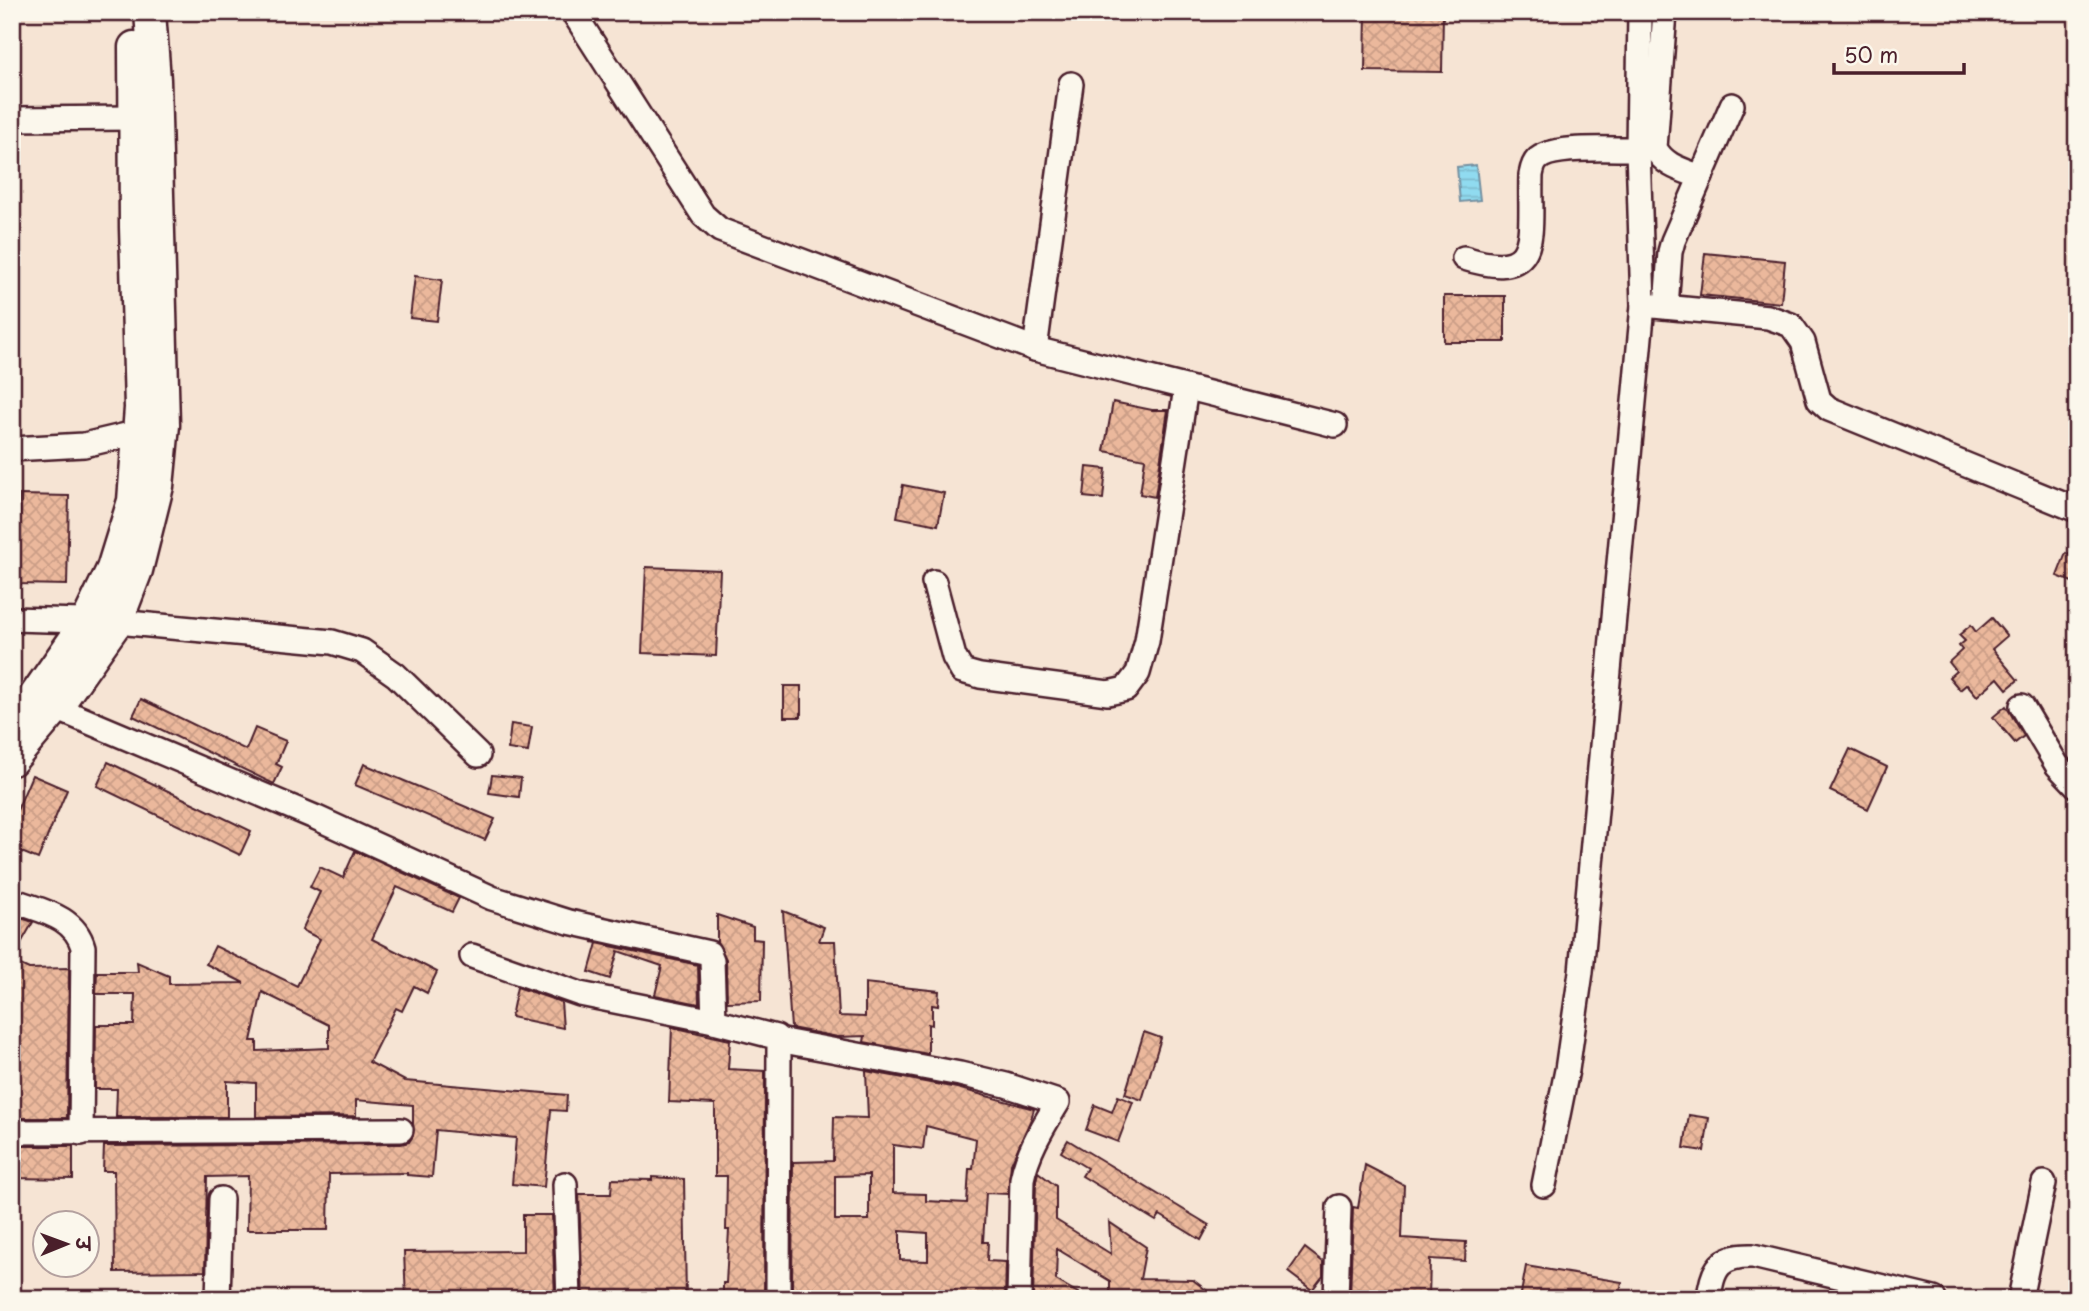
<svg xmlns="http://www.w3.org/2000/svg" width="2089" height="1311" font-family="'Playpen Sans','Playpen Sans Deva',sans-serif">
<defs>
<pattern id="water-rules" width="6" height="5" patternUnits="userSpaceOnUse" patternTransform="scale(1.75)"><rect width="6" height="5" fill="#90dbf0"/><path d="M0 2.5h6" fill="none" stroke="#7ebcce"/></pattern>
<pattern id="building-cross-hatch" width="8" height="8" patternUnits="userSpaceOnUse" patternTransform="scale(1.75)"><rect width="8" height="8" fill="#ebb89c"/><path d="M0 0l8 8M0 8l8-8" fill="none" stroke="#cb9e87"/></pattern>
</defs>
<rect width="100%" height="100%" fill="#f6e4d4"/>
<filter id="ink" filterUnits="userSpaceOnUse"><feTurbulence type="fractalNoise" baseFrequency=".0143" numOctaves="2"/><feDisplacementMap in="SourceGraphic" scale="14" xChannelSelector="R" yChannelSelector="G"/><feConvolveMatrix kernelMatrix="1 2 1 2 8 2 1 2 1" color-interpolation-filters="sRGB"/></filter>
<g filter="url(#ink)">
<!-- water -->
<polygon fill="url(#water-rules)" stroke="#7490a1" stroke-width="2" points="1476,165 1480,200 1460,202 1457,167"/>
<!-- building -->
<g fill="url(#building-cross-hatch)" stroke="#4a1f2b" stroke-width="2" fill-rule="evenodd">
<polygon points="1366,12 1443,12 1442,72 1365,71"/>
<polygon points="1705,253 1785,261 1781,303 1700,295"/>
<polygon points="415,276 442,280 437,321 410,318"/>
<rect x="1444" y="296" width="61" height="46"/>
<polygon points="1113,402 1152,410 1168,410 1155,497 1140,494 1145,459 1104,451"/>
<polygon points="1087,467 1106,469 1103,499 1084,497"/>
<polygon points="903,485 944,493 938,525 897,517"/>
<polygon points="20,495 69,496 67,585 18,584"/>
<polygon points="2066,553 2077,558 2077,584 2057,576"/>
<polygon points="646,567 720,570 716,656 642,653"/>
<polygon points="1992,618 2007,636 1992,649 2018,680 2007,689 1998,678 1977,696 1967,684 1960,690 1949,677 1956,671 1949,662 1962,650 1959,646 1965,641 1959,635 1971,625 1976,632"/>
<rect x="784" y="686" width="17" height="31"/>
<polygon points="141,699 246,750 255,728 286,741 276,764 282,767 274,784 133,716"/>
<polygon points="2006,706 2024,736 2015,743 1993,717"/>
<polygon points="511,724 532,727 528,752 508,749"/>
<polygon points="1850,749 1887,767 1868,809 1830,791"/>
<polygon points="108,762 251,831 240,855 97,786"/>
<polygon points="364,764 495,819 485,840 355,785"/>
<polygon points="32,775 67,790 38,859 12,848 12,822"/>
<polygon points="492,775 521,778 519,797 489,793"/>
<path d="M 355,851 L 459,898 L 452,912 L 397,887 L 372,939 L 437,972 L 427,993 L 414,986 L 402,1011 L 396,1008 L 369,1062 L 405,1081 L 567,1095 L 566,1111 L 551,1110 L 544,1187 L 512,1184 L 516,1138 L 436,1130 L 432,1177 L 407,1175 L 407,1173 L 329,1174 L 328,1230 L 247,1230 L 248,1176 L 207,1177 L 205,1271 L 115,1272 L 114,1171 L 103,1171 L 104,1146 L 401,1144 L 409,1142 L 413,1136 L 413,1105 L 356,1100 L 356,1116 L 256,1117 L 256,1083 L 227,1081 L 227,1117 L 116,1117 L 117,1089 L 95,1089 L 96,1025 L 134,1025 L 135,994 L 96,994 L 97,972 L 138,972 L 137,962 L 169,976 L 169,984 L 244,983 L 206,964 L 215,946 L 297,986 L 320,939 L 302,930 L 320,892 L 310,887 L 320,867 L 343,878 ZM 262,992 L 329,1025 L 329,1048 L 257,1051 L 257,1041 L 251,1041 Z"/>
<polygon points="783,911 824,927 819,941 835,941 839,1016 865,1017 865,983 939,991 938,1006 932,1005 932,1025 928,1024 928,1054 864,1042 865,1036 838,1037 791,1028"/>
<polygon points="12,915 33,922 12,959"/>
<polygon points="717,915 753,927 753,939 762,940 761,1001 727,1002 726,959 717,942"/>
<polygon points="592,942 698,965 699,1004 655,995 662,966 618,951 610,979 589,972 597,943"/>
<polygon points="12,961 29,969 69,968 67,1118 12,1118"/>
<polygon points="517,987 561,1002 563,1028 511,1017"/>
<polygon points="672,1027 730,1040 728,1069 765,1071 764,1299 723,1299 723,1283 726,1283 729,1230 726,1230 727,1176 715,1176 715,1104 669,1102"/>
<polygon points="1144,1032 1161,1038 1142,1100 1125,1094"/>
<path d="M 866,1071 L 957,1088 L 1034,1109 L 1031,1119 L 1011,1164 L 1008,1194 L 986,1193 L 983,1242 L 988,1242 L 987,1261 L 1006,1262 L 1005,1299 L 820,1299 L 820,1290 L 792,1290 L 793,1162 L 833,1161 L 834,1117 L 868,1118 ZM 926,1126 L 976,1139 L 973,1169 L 969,1169 L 967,1203 L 926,1201 L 926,1194 L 893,1193 L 893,1145 L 923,1149 ZM 869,1175 L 869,1220 L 835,1220 L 835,1176 ZM 900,1231 L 928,1233 L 928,1261 L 900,1260 Z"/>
<polygon points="1118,1096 1133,1102 1118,1142 1086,1130 1095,1105 1112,1112"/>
<polygon points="1689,1115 1709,1118 1704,1151 1684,1148"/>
<polygon points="1068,1140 1209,1225 1201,1240 1160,1215 1156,1221 1082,1176 1087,1168 1061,1152"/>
<polygon points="12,1146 73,1146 73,1179 12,1178"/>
<polygon points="1365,1165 1404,1185 1402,1238 1466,1242 1465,1261 1430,1259 1429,1299 1350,1299 1353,1207 1358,1208"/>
<polygon points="1038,1172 1056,1186 1056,1220 1111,1254 1109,1222 1146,1247 1140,1279 1193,1280 1218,1299 1146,1299 1146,1292 1110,1293 1110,1281 1057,1249 1056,1280 1088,1299 1033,1299 1036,1181"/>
<polygon points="652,1177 684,1179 686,1299 583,1299 579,1194 611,1194 612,1179 652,1180"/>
<polygon points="523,1215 552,1215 555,1299 406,1299 404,1252 523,1251"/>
<polygon points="1305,1248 1323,1262 1323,1276 1312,1290 1288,1272"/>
<polygon points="1526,1266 1622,1282 1619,1299 1520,1299"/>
</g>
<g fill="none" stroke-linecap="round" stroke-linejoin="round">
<defs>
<g id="minor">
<polyline points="573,12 703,215 720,230 1035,349 1335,425"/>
<path d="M 1665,12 L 1655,148 C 1664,166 1683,170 1701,177"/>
<polyline points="12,119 135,118"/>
<path d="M 1464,258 C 1544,283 1529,234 1531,175 C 1532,170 1533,164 1537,160 C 1552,144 1616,150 1638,149"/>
<polyline points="1643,305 1768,317 1791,325 1803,342 1819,400 1829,409 2077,510"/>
<polyline points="1666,307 1670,252 1673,241 1732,105"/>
<polyline points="1035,349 1071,84"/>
<polyline points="12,449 84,445 139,432"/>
<polyline points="934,582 954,657 962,671 980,676 1108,693 1126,689 1138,673 1147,641 1186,388"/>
<polyline points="12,619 117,622 332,642 362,651 396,675 478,755"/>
<polyline points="2022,706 2057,765 2077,786"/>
<polyline points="56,708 317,818 492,898 569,922 709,953 712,960 714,1021 776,1037 779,1042 778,1299"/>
<path d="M 12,900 C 40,911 74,915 83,947 L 81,1133"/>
<polyline points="472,956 580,994 714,1021"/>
<path d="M 778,1040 L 960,1074 L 1006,1085 L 1058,1102 C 1043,1127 1028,1150 1022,1179 L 1019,1299"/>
<polyline points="12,1132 401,1130"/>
<polyline points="565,1184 569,1299"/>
<polyline points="1544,1185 1567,1070 1581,972 1643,305 1638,149 1640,12"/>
<polyline points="218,1299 221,1199"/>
<polyline points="1336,1299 1339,1207"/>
<path d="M 1709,1299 C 1712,1267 1721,1255 1753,1256 L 1934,1299"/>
<polyline points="2020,1299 2044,1183"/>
</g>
<g id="major">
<polyline points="12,728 87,621 112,569 133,501 140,408 135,227 134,47"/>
<polyline points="12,760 56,708 117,622 137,570 158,486 164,425 155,80 150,12"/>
</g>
</defs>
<!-- minor casing -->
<use href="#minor" stroke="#4a1f2b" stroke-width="28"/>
<!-- major casing -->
<use href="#major" stroke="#4a1f2b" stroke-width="35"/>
<!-- minor -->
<use href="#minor" stroke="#fbf7ec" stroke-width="23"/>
<!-- major -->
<use href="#major" stroke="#fbf7ec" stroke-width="30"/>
</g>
</g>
<!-- margin -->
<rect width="2089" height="1311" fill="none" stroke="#fbf7ec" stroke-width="42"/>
<rect x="21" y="21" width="2047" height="1269" fill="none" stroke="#4a1f2b" stroke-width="2.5" filter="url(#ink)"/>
<!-- north arrow -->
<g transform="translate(66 1244) rotate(89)"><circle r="33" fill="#fbf7ec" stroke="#b4a19f" stroke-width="2"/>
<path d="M0-5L12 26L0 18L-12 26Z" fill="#4a1f2b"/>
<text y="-10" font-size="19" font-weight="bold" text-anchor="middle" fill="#4a1f2b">उ</text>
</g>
<!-- scale -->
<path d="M1834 63v10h130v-10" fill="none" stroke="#4a1f2b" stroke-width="3.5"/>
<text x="1844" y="63" font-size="21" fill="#4a1f2b" stroke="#fbf7ec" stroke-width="5" paint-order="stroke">50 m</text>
</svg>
